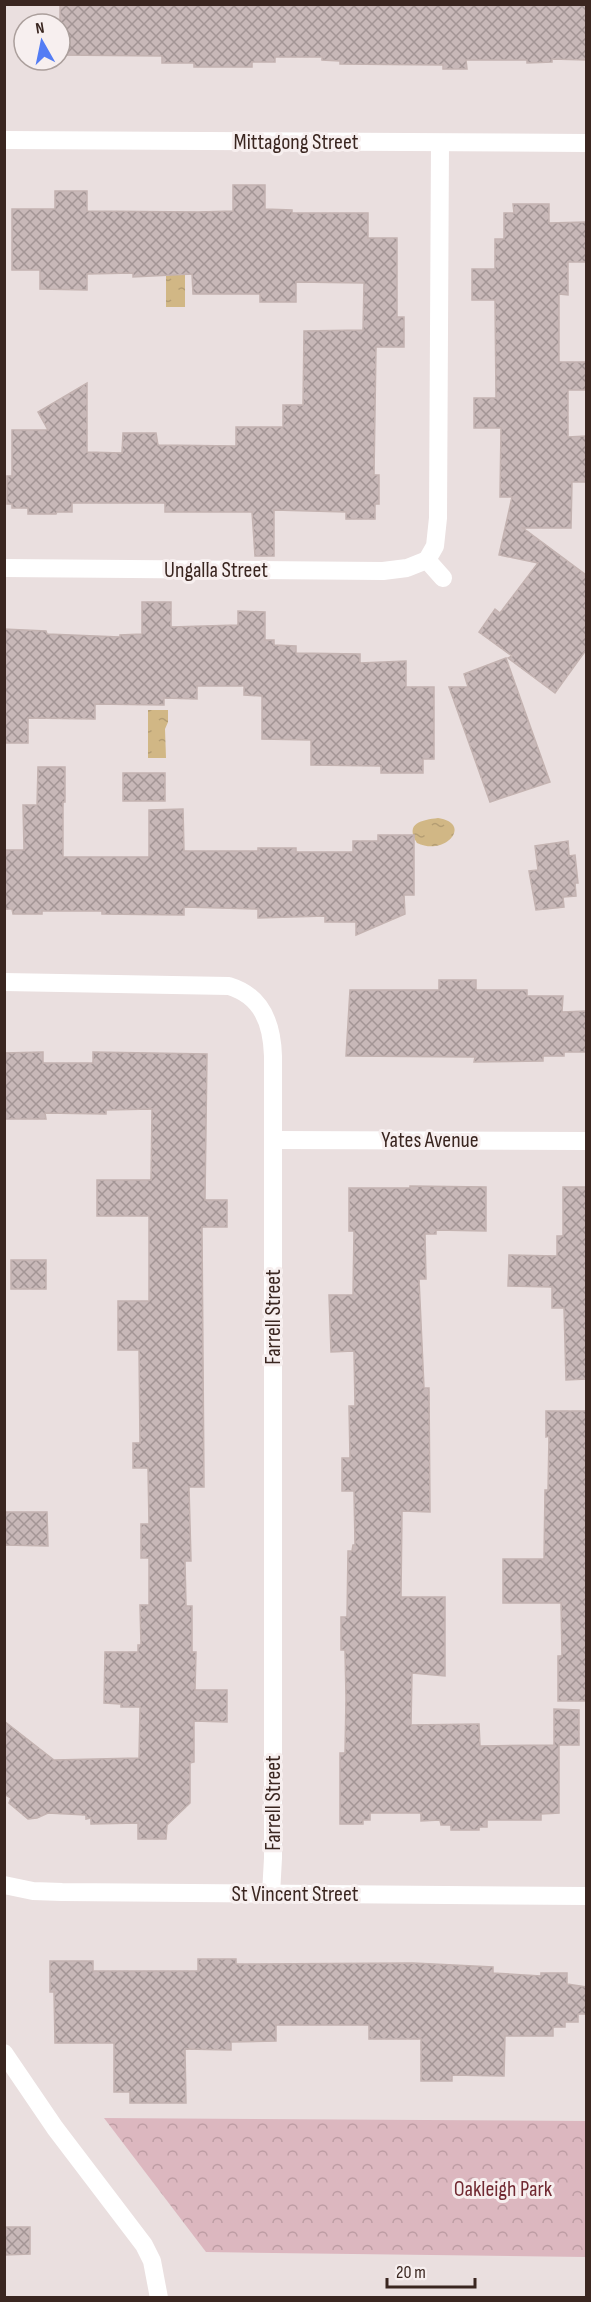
<svg xmlns="http://www.w3.org/2000/svg" width="591" height="2302" font-family="'Sofia Sans Condensed',sans-serif">
<defs>
<pattern id="park-crowns" width="20" height="18" patternUnits="userSpaceOnUse" patternTransform="scale(1.5)"><rect width="20" height="18" fill="#dcb7bf"/><path d="M2 6a3 3 0 1 1 6 0M12 15a3 3 0 1 1 6 0" fill="none" stroke="#be9da4"/></pattern>
<pattern id="water-ripples" width="26" height="14" patternUnits="userSpaceOnUse" patternTransform="scale(1.5)"><rect width="26" height="14" fill="#d1b785"/><path d="M2 4q2-2 4 0t4 0M15 11q2-2 4 0t4 0" fill="none" stroke="#b49d73"/></pattern>
<pattern id="building-cross-hatch" width="8" height="8" patternUnits="userSpaceOnUse" patternTransform="scale(1.5)"><rect width="8" height="8" fill="#c8b8b8"/><path d="M0 0l8 8M0 8l8-8" fill="none" stroke="#a39595"/></pattern>
</defs>
<rect width="100%" height="100%" fill="#eadfdf"/>
<!-- park -->
<polygon fill="url(#park-crowns)" points="104,2118 586,2121 586,2257 206,2252"/>
<!-- water -->
<g fill="url(#water-ripples)">
<rect x="166" y="268" width="19" height="39"/>
<polygon points="148,710 168,710 168,722 165,729 166,758 148,758"/>
<path d="M 438,818 C 473,823 446,857 417,843 C 404,823 422,820 438,818 Z"/>
</g>
<!-- building -->
<g fill="url(#building-cross-hatch)" stroke="#c4b3b1" stroke-width="1.5">
<polygon points="60,4 586,4 586,60 552,59 552,62 527,63 527,60 466,60 467,69 443,69 443,65 340,64 340,61 322,60 322,57 275,57 275,62 252,62 252,67 194,67 194,63 162,63 162,56 60,55"/>
<polygon points="233,185 265,185 265,209 292,210 292,213 368,213 368,238 397,238 397,317 404,317 404,347 376,347 374,475 379,475 379,504 375,504 375,519 346,519 346,512 274,510 274,556 255,556 252,512 165,512 165,503 72,503 72,512 57,512 56,514 28,514 28,508 12,508 12,504 7,504 7,476 12,476 12,430 48,430 38,412 87,383 87,452 122,453 123,433 156,433 158,445 236,446 236,427 283,427 283,405 303,405 304,331 363,330 364,283 296,282 296,302 260,302 260,294 193,294 192,274 133,277 133,273 87,274 87,290 40,289 40,270 12,270 12,209 55,209 55,191 87,191 87,211 198,212 233,211"/>
<polygon points="513,204 549,204 549,223 586,222 586,262 568,262 568,295 559,294 559,362 586,362 586,390 568,390 568,437 586,436 586,482 572,482 571,528 523,528 586,575 586,650 555,693 508,658 512,656 479,632 495,609 500,613 538,563 499,555 512,497 500,497 501,428 474,428 474,398 496,398 495,300 472,300 472,269 495,269 495,239 504,239 504,213 514,213"/>
<polygon points="142,602 171,602 171,627 238,625 238,611 265,612 265,640 274,640 274,645 296,646 296,653 360,654 360,663 406,661 406,687 434,687 434,759 423,759 423,773 381,773 381,766 311,765 311,740 262,739 262,696 244,695 244,686 197,686 197,699 164,698 164,705 95,704 95,719 28,718 28,743 4,743 4,629 46,631 47,634 120,637 120,635 142,634"/>
<polygon points="506,658 550,782 490,802 449,687 468,687 464,674"/>
<polygon points="38,767 65,767 65,802 63,802 63,857 149,857 149,810 183,809 184,851 258,851 258,848 296,848 296,852 353,852 353,841 378,841 378,835 414,835 414,895 404,895 405,914 356,935 356,922 325,922 325,916 258,918 258,909 184,907 184,915 102,914 102,911 42,911 42,914 13,914 12,909 4,909 4,850 24,850 23,805 37,805"/>
<rect x="123" y="773" width="42" height="28"/>
<polygon points="568,841 569,856 575,855 578,883 575,883 576,896 563,897 564,907 536,910 529,871 538,870 535,846"/>
<polygon points="439,980 476,980 476,990 527,990 527,996 563,996 562,1012 586,1011 586,1052 564,1052 564,1056 543,1056 543,1061 474,1062 475,1057 346,1056 350,990 439,990"/>
<polygon points="43,1052 43,1063 93,1063 93,1052 207,1054 205,1200 227,1200 227,1227 202,1227 204,1487 189,1487 191,1561 185,1561 186,1606 192,1606 192,1652 196,1652 195,1690 227,1690 227,1722 194,1721 194,1762 190,1763 190,1803 167,1825 166,1839 138,1839 138,1823 91,1824 91,1818 86,1819 86,1815 48,1813 37,1818 28,1819 9,1803 11,1798 4,1794 4,1721 54,1760 139,1758 140,1707 121,1707 121,1704 104,1703 105,1652 138,1652 138,1645 141,1645 140,1605 149,1605 149,1558 141,1558 141,1524 149,1524 148,1468 133,1468 133,1443 140,1443 139,1350 118,1350 118,1301 149,1301 149,1216 97,1216 97,1180 151,1180 152,1109 106,1110 106,1114 45,1113 46,1119 4,1119 4,1053"/>
<polygon points="410,1186 486,1187 486,1231 436,1230 436,1234 425,1234 426,1279 419,1279 424,1388 429,1388 430,1512 402,1511 401,1597 445,1597 445,1676 412,1673 411,1725 479,1724 480,1746 554,1745 554,1709 579,1710 579,1745 559,1745 559,1813 541,1814 541,1820 487,1820 487,1827 479,1827 479,1830 451,1830 451,1825 441,1825 440,1820 421,1821 421,1813 370,1813 370,1820 363,1820 363,1824 340,1824 340,1753 345,1753 346,1698 345,1650 341,1650 341,1617 347,1617 348,1551 352,1551 353,1545 355,1545 354,1491 342,1491 342,1458 350,1458 349,1406 355,1406 354,1351 331,1352 329,1295 353,1295 354,1231 349,1231 349,1188 410,1188"/>
<polygon points="563,1187 586,1187 586,1379 566,1380 564,1308 552,1308 552,1287 508,1286 509,1255 557,1256 557,1236 563,1236"/>
<rect x="11" y="1260" width="35" height="29"/>
<polygon points="546,1411 586,1411 586,1701 558,1701 558,1656 562,1656 561,1603 503,1603 503,1559 544,1559 545,1490 548,1490 549,1436 546,1437"/>
<polygon points="5,1512 47,1512 48,1546 5,1545"/>
<polygon points="198,1959 236,1959 236,1964 413,1963 493,1967 493,1973 541,1976 541,1973 567,1973 567,1984 586,1987 586,2014 578,2014 578,2022 565,2022 565,2027 553,2027 553,2036 505,2036 504,2076 452,2075 452,2081 421,2081 421,2039 369,2039 369,2025 276,2025 276,2041 231,2042 231,2050 185,2049 186,2103 130,2103 130,2092 114,2092 114,2043 55,2043 54,1992 50,1992 50,1961 93,1961 93,1971 198,1971"/>
<polygon points="4,2227 30,2227 30,2254 4,2255"/>
</g>
<g fill="none" stroke-linecap="round" stroke-linejoin="round">
<!-- minor -->
<g stroke="#fff" stroke-width="18">
<polyline points="4,140 586,143"/>
<polyline points="427,560 435,546 438,518 440,143"/>
<polyline points="4,568 383,571 407,568 427,560 443,578"/>
<path d="M 4,982 L 229,986 C 262,996 272,1023 273,1056 L 273,1858 L 271,1894"/>
<polyline points="273,1140 586,1141"/>
<polyline points="4,1885 33,1891 62,1892 586,1896"/>
<polyline points="4,2053 55,2128 144,2245 152,2261 159,2298"/>
</g>
</g>
<g text-anchor="middle" dominant-baseline="central" stroke-width="6" stroke-linejoin="round" paint-order="stroke">
<!-- street labels -->
<g font-size="22" fill="#3a2620" stroke="#f7efef">
<text x="296" y="142">Mittagong Street</text>
<text x="216" y="570">Ungalla Street</text>
<text x="430" y="1140">Yates Avenue</text>
<text transform="translate(273 1317) rotate(-90)">Farrell Street</text>
<text transform="translate(273 1803) rotate(-90)">Farrell Street</text>
<text x="295" y="1894">St Vincent Street</text>
</g>
<!-- park labels -->
<g font-size="22" fill="#712a32" stroke="#f7efef">
<text x="503" y="2189">Oakleigh Park</text>
</g>
</g>
<!-- border -->
<rect width="591" height="2302" fill="none" stroke="#3a2620" stroke-width="12"/>
<!-- north arrow -->
<g transform="translate(42 42) rotate(351)"><circle r="28" fill="#f7efef" stroke="#ab9f9c" stroke-width="1.5"/>
<path d="M0-4.5L10 22L0 15L-10 22Z" fill="#537cf4"/>
<text y="-9" font-size="16" font-weight="bold" text-anchor="middle" fill="#3a2620">N</text>
</g>
<!-- scale -->
<path d="M387 2278v9h88v-9" fill="none" stroke="#3a2620" stroke-width="3"/>
<text x="396" y="2278" font-size="18" fill="#3a2620" stroke="#f7efef" stroke-width="4.5" paint-order="stroke">20 m</text>
</svg>
